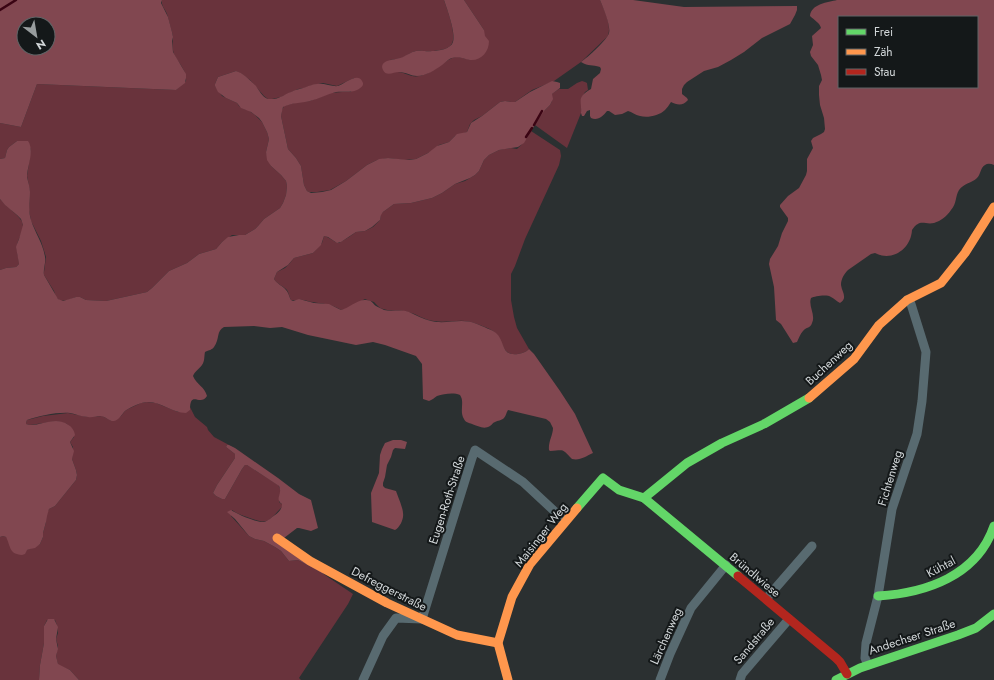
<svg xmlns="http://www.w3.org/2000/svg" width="994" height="680" font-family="Jost,sans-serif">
<rect width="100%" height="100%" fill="#2b3031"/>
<!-- green -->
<g fill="#69333c">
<path d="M 162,0 L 444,0 C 447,9 458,37 451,45 C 448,49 440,50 434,51 C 428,52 422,50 416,51 C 411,52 406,56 402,58 C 398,59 394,59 390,60 L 398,72 C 405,72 411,78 419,76 C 426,75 434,70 439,66 C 445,63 449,58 456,57 C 461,57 466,59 471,60 L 484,36 L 484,30 L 464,0 L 600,0 C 604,9 613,28 607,37 L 581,62 L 554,81 L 532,90 L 515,102 L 511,102 L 505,101 L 500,102 L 482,116 L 474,120 L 470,124 L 467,132 L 455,136 L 449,142 L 439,145 L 432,151 L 416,159 L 404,160 L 388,158 L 377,160 L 367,165 L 346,181 L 330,190 L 317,192 L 309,192 L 307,191 L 304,185 L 301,166 L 296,158 L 288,149 L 281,116 L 282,110 L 284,106 L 298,102 L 310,101 L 330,93 L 342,92 L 351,92 L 354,78 L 337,86 L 323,83 L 313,85 L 304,88 L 298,89 L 281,97 L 272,99 L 268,99 L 264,96 L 250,80 L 242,74 L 236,71 L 218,77 L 215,84 L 215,86 L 222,96 L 237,103 L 239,106 L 244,109 L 248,110 L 255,115 L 262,122 L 267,132 L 269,139 L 266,152 L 271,166 L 281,175 L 286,181 L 287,186 L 286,195 L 283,203 L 280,208 L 264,219 L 258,226 L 255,229 L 245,235 L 232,235 L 222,242 L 216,249 L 199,254 L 187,263 L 169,271 L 152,288 L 147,292 L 106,301 L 86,300 L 80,297 L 76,297 L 68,300 L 60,301 L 56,297 L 54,291 L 44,275 L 44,272 L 46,257 L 41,241 L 31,221 L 29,210 L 30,191 L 27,176 L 31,149 L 25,141 L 17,141 L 9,147 L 7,150 L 5,158 L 0,159 L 0,123 L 21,127 L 37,84 L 176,90 L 186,81 C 187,70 178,63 174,54 C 171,46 174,39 172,32 C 170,26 169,20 167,14 C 165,9 161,6 162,0 Z"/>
<polygon points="582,81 585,82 587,83 588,90 585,92 581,99 581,113 567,148 535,125 541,114 550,105 552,101 552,94 553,93 559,89 568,89 577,83"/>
<path d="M 531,131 L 560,150 L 561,156 L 559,165 L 525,239 L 515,266 L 511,274 L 511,300 L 514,317 L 517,328 L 529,349 C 526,352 523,353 518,354 C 500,356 505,340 493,331 C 489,328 482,326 477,324 C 462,317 448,324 434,321 C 424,320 417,314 408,312 C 400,309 391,312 383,309 C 379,308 377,305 374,302 C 371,301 367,300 365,299 L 346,309 L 341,310 C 332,304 323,304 313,302 C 309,302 306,300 303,300 C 299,299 295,301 291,300 C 289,297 289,293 287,290 C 283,286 277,284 274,279 L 277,272 L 285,268 L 290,263 L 294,258 L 313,253 L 322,243 L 324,236 C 330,237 333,242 339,243 L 349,237 L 356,232 L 365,231 L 373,227 L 380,220 L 381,214 L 383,212 L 394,204 L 411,203 L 432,198 L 442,193 L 455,184 L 465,181 L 475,175 L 479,171 L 484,160 L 489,155 L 499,150 L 504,149 L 511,148 L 517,149 C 523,144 527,138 531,131 Z"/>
<path d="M 0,199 C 3,202 6,206 9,208 C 15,214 24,219 23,228 C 22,234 17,241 17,246 C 16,252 19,258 19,264 L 16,267 L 6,268 L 0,270 Z"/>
<path d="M 147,402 L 156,403 L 178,412 L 190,410 L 190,407 L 195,417 L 207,427 L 208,430 L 214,437 L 229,445 L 227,445 L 226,447 L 235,454 L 235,458 L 217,485 L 213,493 L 216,496 L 222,499 L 225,499 L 242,469 L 245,465 L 247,465 L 278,485 C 283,492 279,494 279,502 L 283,505 L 281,508 C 266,524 267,524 247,517 C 242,515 237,514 232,510 L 231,516 L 249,536 L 255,539 L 264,541 L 275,547 L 281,551 L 289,561 L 298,560 L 325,575 L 353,594 L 348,604 L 299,678 L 301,680 L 79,680 L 70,670 L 58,665 L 56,656 L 58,646 L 56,639 L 58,633 L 57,625 L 55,620 L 47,620 L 44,626 L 44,643 L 40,665 L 39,680 L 0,680 L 0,537 L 3,536 L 6,537 L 8,539 L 27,550 L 40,544 L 43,537 L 43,533 L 46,522 L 46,516 L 49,509 L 55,506 L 76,480 L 77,475 L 76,470 L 72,459 L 73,447 L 70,442 L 74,437 L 67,424 L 57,421 L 30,425 L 26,424 L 26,423 L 27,420 L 43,416 L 68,413 L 87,417 L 102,416 L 112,421 L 121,416 L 125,411 L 128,409 L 141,403 Z"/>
</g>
<!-- forest -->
<g fill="#814750" fill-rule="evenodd">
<path d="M 0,0 L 162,0 L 161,3 L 168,17 L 172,32 L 173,37 L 172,41 L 173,52 L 186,74 L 186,78 L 185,83 L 176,90 L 37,84 L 21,127 L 0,123 ZM 24,24 L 48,24 L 48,48 L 24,48 Z"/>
<path d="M 444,0 L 464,0 L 484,30 L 485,36 L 489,41 C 489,52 481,61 470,60 C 464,59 458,56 452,58 C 448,59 445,63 442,65 C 435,70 426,76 417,76 C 411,76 406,72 399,72 C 394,72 386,77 383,70 C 378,59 397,60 403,57 C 407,55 411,52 416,51 C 422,50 427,52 432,51 C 438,51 451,49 453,42 C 456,33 447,9 444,0 Z"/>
<path d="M 600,0 L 633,0 L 684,7 L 797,6 L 797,10 L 795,15 L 790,24 L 762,38 L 744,52 L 731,60 L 718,67 L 704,71 L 687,82 L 684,85 L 682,89 L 682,94 L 687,98 L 688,100 C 683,106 677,105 671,102 C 669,105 667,108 665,110 C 659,116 647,118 640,116 C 635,115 632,112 628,111 L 622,114 L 615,115 L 609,111 L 607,111 C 603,116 598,121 591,118 L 590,116 L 590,110 L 587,111 L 584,116 L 582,116 L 581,113 C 582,100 576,98 591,89 L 593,79 L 600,73 L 601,69 L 600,67 C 592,64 589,67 581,62 C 587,58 608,39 609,33 C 611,26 603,7 600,0 Z"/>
<path d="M 837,0 L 994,0 L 994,165 C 991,164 988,163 985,165 C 980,168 981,174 977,178 C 972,183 964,183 959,190 C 955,197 957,203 951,210 C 947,216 941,221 934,223 C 924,225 920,218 912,230 C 911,249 892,262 875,253 L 871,254 L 848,270 C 844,274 841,279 841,285 C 842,292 848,298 840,303 C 836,301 835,299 831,297 C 827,294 815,296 811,298 C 808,306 816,315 812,323 C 811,328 806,327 803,331 C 800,334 799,338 797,342 L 793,343 L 781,324 L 776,320 L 774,287 L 769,264 L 770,259 L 778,246 L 782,233 L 788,221 L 788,218 L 780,207 L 780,205 L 788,196 L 799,188 L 806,175 L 807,171 L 807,159 L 813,148 L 811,141 L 813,138 L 821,134 L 824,132 L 825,129 L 824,118 L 820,105 L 819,95 L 819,86 L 822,80 L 821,75 L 818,65 L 811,56 L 810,52 L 813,45 L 812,36 L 821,28 C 820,23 814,20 810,16 C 811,4 828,2 837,0 ZM 839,17 L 977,17 L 977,87 L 839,87 Z"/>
<path d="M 236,71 C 243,73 250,80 256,86 C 259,90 262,97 268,99 C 270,99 272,99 274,99 C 281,98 285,94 291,92 C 296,89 301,89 306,87 C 309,86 313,84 317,84 C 324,83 333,87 338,86 C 344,84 358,72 362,81 C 365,85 361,88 357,90 C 350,93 343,91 336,92 C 327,94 319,99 310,101 C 301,103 291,103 283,107 L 281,116 L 288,149 L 296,158 L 301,166 L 304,185 L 307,191 L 311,193 L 322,192 L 331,190 L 346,181 L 367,165 L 379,159 L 388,158 L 409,160 L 416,159 L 428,153 L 437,146 L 449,142 L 457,134 L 467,132 L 471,123 L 482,116 L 500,102 L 505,101 L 511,102 L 515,102 L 530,92 L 552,81 L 557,82 L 560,83 L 560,88 L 552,94 L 553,99 L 550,105 L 545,110 L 539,118 L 524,143 L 518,147 L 499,150 L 489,155 L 484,160 L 479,171 L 475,175 L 470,178 L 455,184 L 442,193 L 432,198 L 411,203 L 394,204 L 383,212 L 381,215 L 380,220 L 372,227 L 365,231 L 356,232 L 341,242 L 337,243 L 328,237 L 324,236 L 321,245 L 313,253 L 294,258 L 288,265 L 277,272 L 274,279 C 277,284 283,286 286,290 C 289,293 289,297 291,300 L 293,301 L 299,299 L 314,303 L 329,304 L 341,310 C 349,308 358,299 366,300 C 372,300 372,303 376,306 C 378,307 382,309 384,310 C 392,312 401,309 409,312 C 416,315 423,319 431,321 C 447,325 461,317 477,324 C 483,327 491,329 496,333 C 506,342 500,356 518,354 C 523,353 526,352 529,349 L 534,354 L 560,391 L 575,414 L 593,453 C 586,456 580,461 572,459 C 562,448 564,450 550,451 L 549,450 C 548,442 553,435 553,428 L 550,422 L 546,419 L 508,410 C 506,413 506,416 504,418 C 501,421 498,420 495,422 C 492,423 493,424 490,426 C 484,430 478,426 472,424 C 469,423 465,422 464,419 C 459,411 465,402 460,395 C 453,392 444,394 437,396 C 434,398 432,400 429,401 L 423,399 L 422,364 L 416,356 L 385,345 L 373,342 L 356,345 L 308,335 L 282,327 L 270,328 L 254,326 L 224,327 C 216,331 220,339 214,347 C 212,350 209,350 205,352 C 204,356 205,361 202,365 C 199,369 195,371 193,376 C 196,384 205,387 207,396 C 200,407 190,389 190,410 L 186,413 C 172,413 162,402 148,402 C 142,402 130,407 125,411 C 122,414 119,420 114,421 C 110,422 105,416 100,416 C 96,416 92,418 88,417 C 82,417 76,414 70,413 C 56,412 40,416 27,420 L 26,423 L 26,424 L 30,425 C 39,425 47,421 56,421 C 64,421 74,426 75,435 L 70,442 L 74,451 L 72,459 L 76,470 L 77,475 L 76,480 L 55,506 L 49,509 L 47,516 L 46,522 L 43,533 L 43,537 L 40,544 L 35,548 L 30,549 L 27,550 L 25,554 L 22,555 C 9,554 11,547 6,537 L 3,536 L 0,537 L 0,270 L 6,268 L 16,267 L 19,264 L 16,247 L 17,244 L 19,239 L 23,225 L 21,219 L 17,215 L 5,205 L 0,199 L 0,159 L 5,158 L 7,150 L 9,147 L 17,141 L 28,141 C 35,151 27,166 27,177 C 28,182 30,187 30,192 C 30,202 28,210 31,220 C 35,233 43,243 45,257 C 46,263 43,269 44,275 L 58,299 L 63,301 L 76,297 L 80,297 L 86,300 L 106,301 L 147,292 L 152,288 L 169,271 L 187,263 L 199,254 L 216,249 L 222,242 L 228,237 L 239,235 L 245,235 L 255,229 L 258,226 L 264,219 L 280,208 L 283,203 L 286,195 L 287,186 L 286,181 L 281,175 L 271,166 L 267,160 L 266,152 L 269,139 L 267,132 L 262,122 L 259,118 L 251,112 L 241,108 L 237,103 L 226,98 L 218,92 L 215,86 L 215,84 L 218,77 Z"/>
<path d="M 393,440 L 401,440 L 407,442 L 405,449 L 395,448 L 393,450 L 391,457 L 387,465 L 385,477 L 383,483 L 383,486 L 385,488 L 396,491 C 398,497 403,508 403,513 C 404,519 400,527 395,530 L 372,522 L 371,493 L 379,473 L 380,455 L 382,449 L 385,443 Z"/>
<path d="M 227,445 L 229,445 L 235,448 L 278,478 L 299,494 L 311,500 L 318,528 L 311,531 L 299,528 L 297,528 L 284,538 L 325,575 L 298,560 L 289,561 L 281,551 L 275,547 L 264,541 L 255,539 L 249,536 L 235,519 L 227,512 L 231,510 C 237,514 257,523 264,522 C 268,521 272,517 275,515 C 279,512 282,509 282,504 C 274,498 283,495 279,486 L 247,465 L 245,465 L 242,469 L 225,499 L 222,499 L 216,496 L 213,493 L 217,485 L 235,458 L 235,454 L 226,447 Z"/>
<polygon points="48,619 54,619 58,627 56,639 58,649 56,656 58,664 70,670 79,680 39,680 40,665 44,643 44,626"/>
</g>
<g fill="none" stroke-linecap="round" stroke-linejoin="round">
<!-- stream -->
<g stroke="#3a0413" stroke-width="2.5">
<polyline points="0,10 16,0"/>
<polyline points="534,125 542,111"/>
<polyline points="526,137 532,128"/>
</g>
<!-- street -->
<g stroke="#586a70" stroke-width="9">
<polyline points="766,599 812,546"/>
<polyline points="868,665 865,658 866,643 878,596 892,509 917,434 922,401 926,352 911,304 907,300"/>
<polyline points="363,680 383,636 396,618 422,619 472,458 475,450 523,482 565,521"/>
<polyline points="660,680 670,654 691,608 726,565"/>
<polyline points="740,680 742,674 789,619"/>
</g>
<!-- fast -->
<g stroke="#63d668" stroke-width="9">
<polyline points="644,498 687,463 722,443 764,424 809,398"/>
<polyline points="577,508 603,478 619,490 644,498 738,576"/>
<path d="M 878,596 C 926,593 977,576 994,526"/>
<polyline points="836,680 860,668 958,635 976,628 994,614"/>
</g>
<!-- slow -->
<g stroke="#ff974d" stroke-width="9">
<polyline points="809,398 854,359 879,325 907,300 941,283 965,253 994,207"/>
<polyline points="277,538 310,561 387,603 457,635 498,643"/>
<polyline points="508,680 498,643 512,597 530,564 577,508"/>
</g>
<!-- jam -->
<polyline stroke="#b3261e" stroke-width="9" points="738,576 836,658 840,662 847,674"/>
</g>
<g text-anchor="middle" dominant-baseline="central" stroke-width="4" stroke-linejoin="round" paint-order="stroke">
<!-- street labels -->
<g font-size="12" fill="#d2d7d9" stroke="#141819">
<text transform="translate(829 363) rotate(-43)">Buchenweg</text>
<text transform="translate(890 478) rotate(-73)">Fichtenweg</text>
<text transform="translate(447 500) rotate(-72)">Eugen-Roth-Straße</text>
<text transform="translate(541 535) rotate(-52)">Maisinger Weg</text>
<text transform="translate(941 567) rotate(-28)">Kühtal</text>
<text transform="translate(755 575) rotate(40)">Bründlwiese</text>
<text transform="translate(389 589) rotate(27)">Defreggerstraße</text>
<text transform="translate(666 636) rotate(-66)">Lärchenweg</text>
<text transform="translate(912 637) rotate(-18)">Andechser Straße</text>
<text transform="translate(754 641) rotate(-50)">Sandstraße</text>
</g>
</g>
<!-- legend -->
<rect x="838" y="16" width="140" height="72" fill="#141819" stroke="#606466"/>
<rect x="846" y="29" width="20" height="6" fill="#63d668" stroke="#606466"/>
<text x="874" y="36" font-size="12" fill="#d2d7d9">Frei</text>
<rect x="846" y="49" width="20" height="6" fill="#ff974d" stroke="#606466"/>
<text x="874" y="56" font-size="12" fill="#d2d7d9">Zäh</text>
<rect x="846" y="69" width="20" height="6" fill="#b3261e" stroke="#606466"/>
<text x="874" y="76" font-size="12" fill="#d2d7d9">Stau</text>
<!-- north arrow -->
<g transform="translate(36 36) rotate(149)"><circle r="19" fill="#141819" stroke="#606466"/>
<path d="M0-3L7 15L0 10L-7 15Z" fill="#989d9e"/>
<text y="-6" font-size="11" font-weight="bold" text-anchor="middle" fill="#d2d7d9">N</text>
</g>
</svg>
